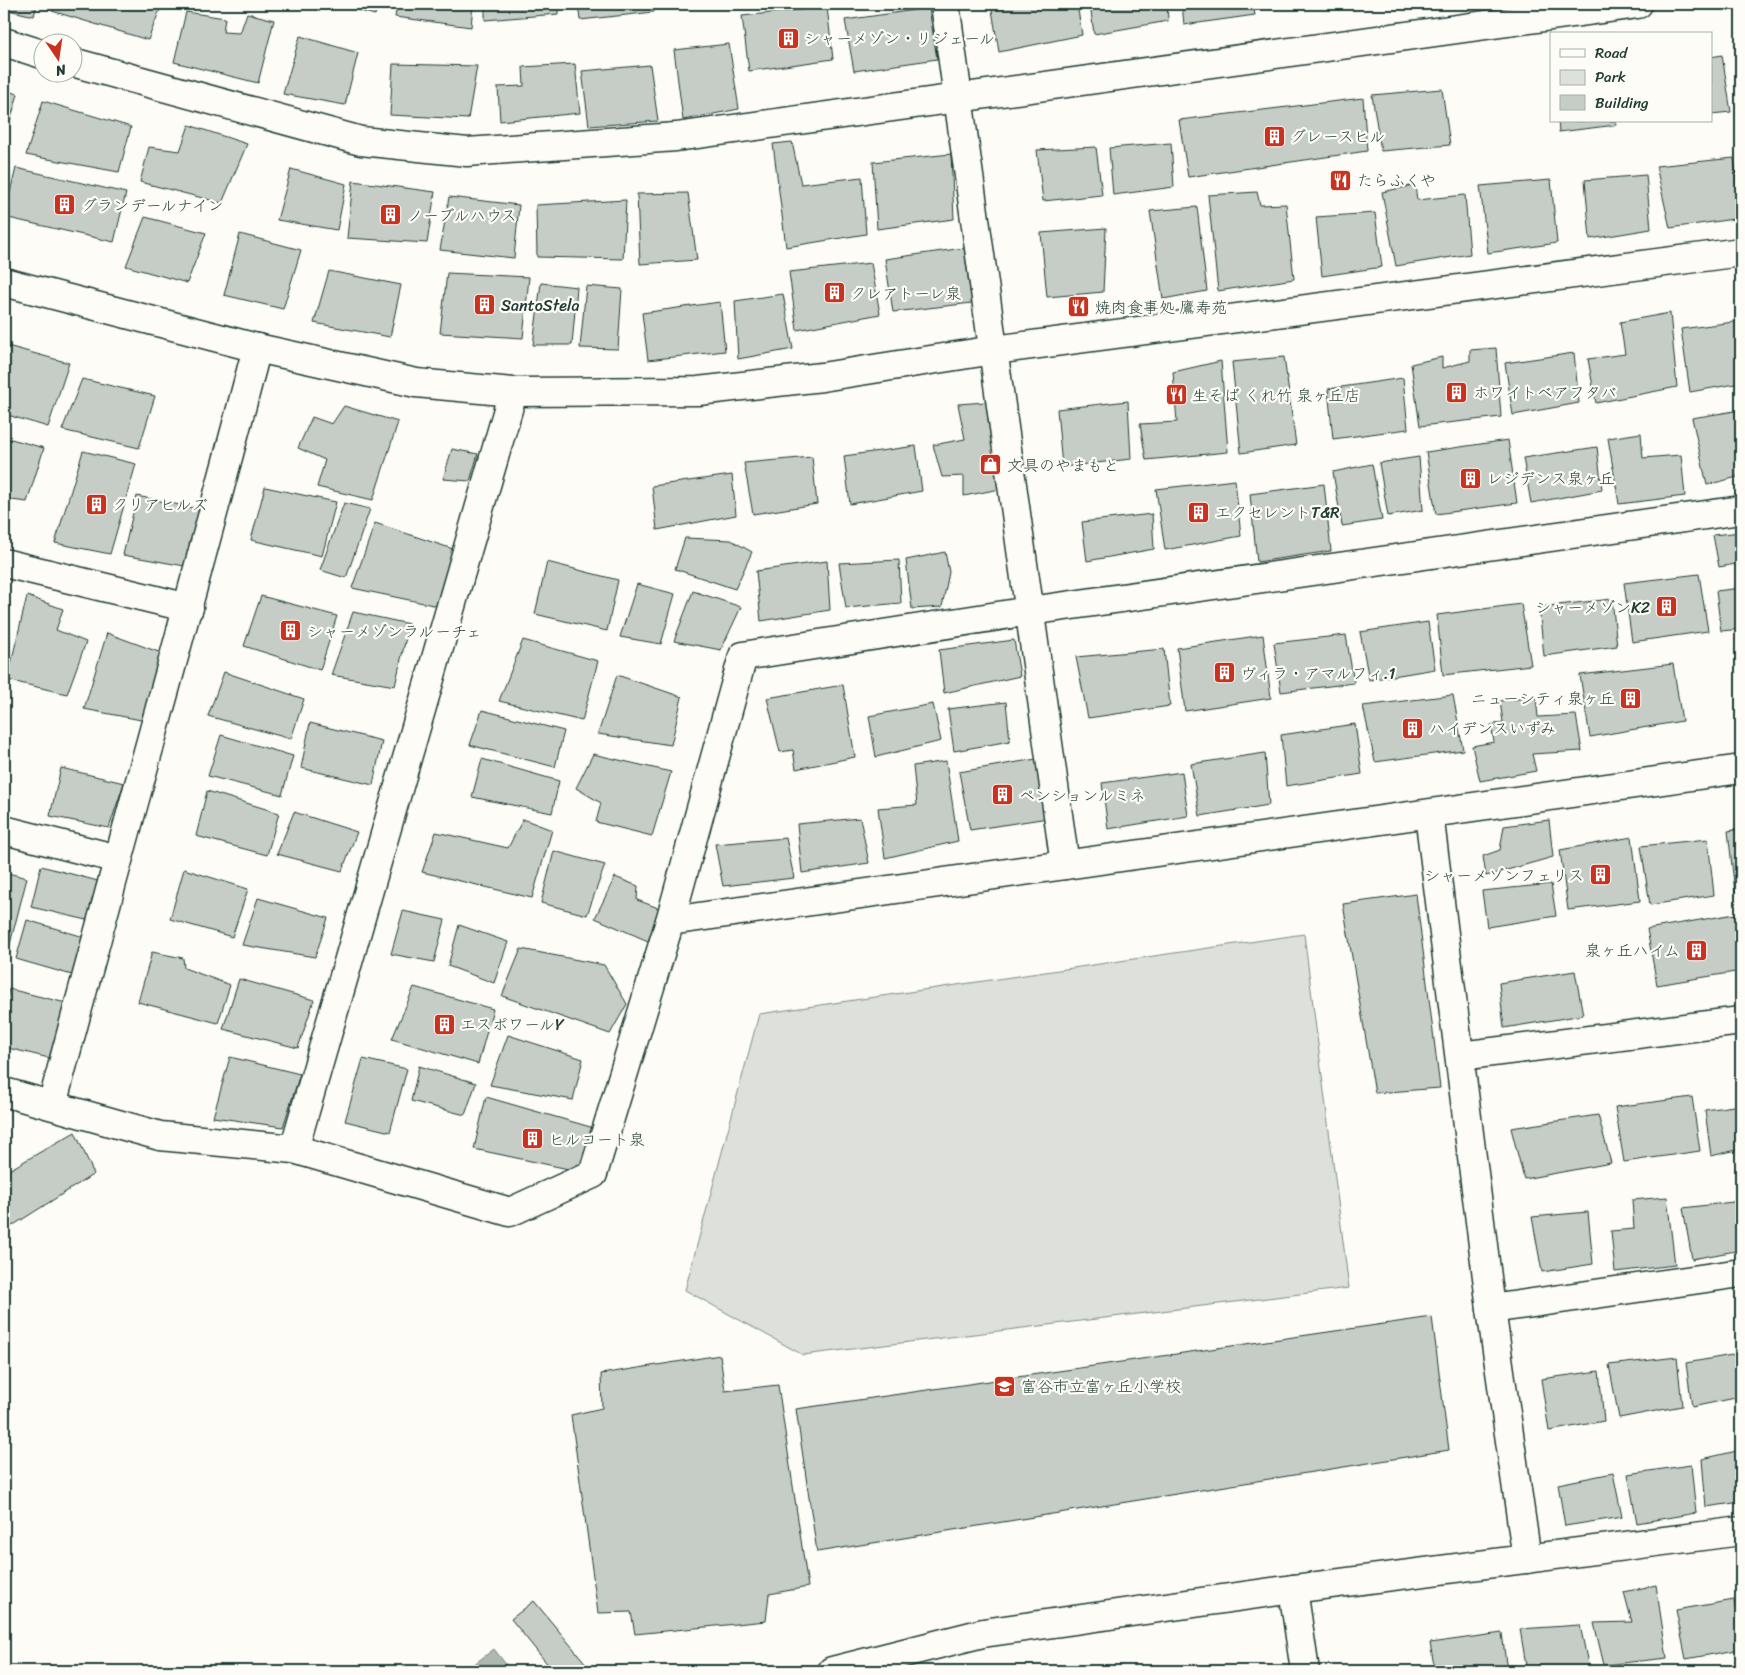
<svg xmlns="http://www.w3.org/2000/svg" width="1745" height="1675" font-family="Sriracha,'Klee One',sans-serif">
<rect width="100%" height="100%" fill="#fdfcf7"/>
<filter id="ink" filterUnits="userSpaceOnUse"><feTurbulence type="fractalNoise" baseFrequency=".02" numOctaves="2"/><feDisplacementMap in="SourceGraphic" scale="10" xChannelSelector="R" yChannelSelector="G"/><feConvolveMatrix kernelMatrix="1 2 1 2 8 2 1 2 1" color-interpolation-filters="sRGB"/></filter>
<g filter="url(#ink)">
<!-- green -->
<polygon fill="#dde0db" stroke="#7e8e88" points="1304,934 1349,1288 803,1355 685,1290 759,1014"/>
<!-- water -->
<polygon fill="#aeb8b1" stroke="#75877f" points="494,1649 511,1671 465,1671"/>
<!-- building -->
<g fill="#c6cdc7" stroke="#1f3d34">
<polygon points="4,4 37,4 34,16 4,9"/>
<polygon points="55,4 162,4 148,40 52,11"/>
<polygon points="335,4 377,4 375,15"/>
<polygon points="397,4 473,4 471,27 395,17"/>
<polygon points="485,4 558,4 558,14 485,20"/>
<polygon points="578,4 653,4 654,12 580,20"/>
<polygon points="991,4 1077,4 1082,35 999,52"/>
<polygon points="1090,4 1167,4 1168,21 1094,34"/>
<polygon points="1182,4 1253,4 1255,15 1184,25"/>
<polygon points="827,7 833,59 749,71 742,16"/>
<polygon points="929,8 937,59 854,71 845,20"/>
<polygon points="186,12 225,18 223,32 240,33 247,13 274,20 258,83 174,62"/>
<polygon points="300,36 358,53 345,105 283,94"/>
<polygon points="729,44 739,109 683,120 674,50"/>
<polygon points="1722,55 1731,112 1711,114 1711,57"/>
<polygon points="393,64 477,66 468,119 390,115"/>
<polygon points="575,64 580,113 500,121 498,87 524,86 523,67"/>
<polygon points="650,65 658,121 589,126 582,71"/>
<polygon points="1442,89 1450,145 1381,151 1372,95"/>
<polygon points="4,90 18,94 4,142"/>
<polygon points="1363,98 1367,151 1188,177 1179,120"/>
<polygon points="43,101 131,127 119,172 26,155"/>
<polygon points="1558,121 1616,121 1616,125 1559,132"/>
<polygon points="189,125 247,144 222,203 140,182 149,147 180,151"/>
<polygon points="792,142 801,184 862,177 866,234 786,247 773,144"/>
<polygon points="1171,143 1174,187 1113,195 1109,148"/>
<polygon points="1096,147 1102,195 1043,201 1037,150"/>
<polygon points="951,154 954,219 877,229 873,162"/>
<polygon points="1734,158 1741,218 1670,228 1656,166"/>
<polygon points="16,168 126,193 114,242 4,217"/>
<polygon points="291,169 346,184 337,230 277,220"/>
<polygon points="1646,175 1651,229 1590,239 1585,180"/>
<polygon points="1551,180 1557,243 1488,253 1480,186"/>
<polygon points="353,181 435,192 427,243 347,238"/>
<polygon points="1415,185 1417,200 1465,195 1470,254 1396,266 1382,192"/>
<polygon points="1257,192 1260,205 1286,204 1294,279 1218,291 1208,195"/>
<polygon points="688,193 697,260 640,264 637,194"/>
<polygon points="449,197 519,205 514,258 440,250"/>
<polygon points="626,200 623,259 537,257 536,205"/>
<polygon points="1197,207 1207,291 1163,299 1150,211"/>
<polygon points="1375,213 1382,267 1322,276 1316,217"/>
<polygon points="145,217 206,233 187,283 126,266"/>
<polygon points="1106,228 1103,292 1047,297 1041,233"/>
<polygon points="240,234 301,250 283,309 224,295"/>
<polygon points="964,248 972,303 893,312 885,259"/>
<polygon points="871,263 880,314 797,330 789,272"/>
<polygon points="329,271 401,285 390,337 314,323"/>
<polygon points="447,273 529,277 523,338 440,333"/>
<polygon points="541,283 577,287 572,345 533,345"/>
<polygon points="586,286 622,289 618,349 580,348"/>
<polygon points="783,294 793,349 738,359 735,301"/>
<polygon points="720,302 725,351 648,360 642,313"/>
<polygon points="1670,313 1677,387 1596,403 1588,359 1625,354 1620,322"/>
<polygon points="1741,321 1741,383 1690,392 1681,329"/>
<polygon points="4,345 69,363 48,427 4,414"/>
<polygon points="1496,348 1501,417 1420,426 1411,364 1442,357 1442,368 1470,361 1470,350"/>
<polygon points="1574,353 1579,403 1513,415 1505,363"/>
<polygon points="1284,357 1296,445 1241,453 1232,362"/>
<polygon points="1221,361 1228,452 1146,460 1140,424 1177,422 1173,372"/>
<polygon points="1403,378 1408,429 1333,439 1328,389"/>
<polygon points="82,379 155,396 139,448 62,430"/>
<polygon points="1128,401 1131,459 1062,467 1057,409"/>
<polygon points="986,402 1000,489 964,496 964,476 942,477 933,445 965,439 958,404"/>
<polygon points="344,406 398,422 373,500 317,487 325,460 298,448 312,417 332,424"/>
<polygon points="1741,410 1741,476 1707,485 1692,418"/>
<polygon points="1641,433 1643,458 1681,455 1685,496 1619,504 1608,438"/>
<polygon points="4,437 44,448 27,502 4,499"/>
<polygon points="1508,440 1517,503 1436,514 1426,452"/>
<polygon points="916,446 922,491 850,504 844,456"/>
<polygon points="1597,447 1602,490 1531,503 1523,458"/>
<polygon points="452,449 478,454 470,481 443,479"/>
<polygon points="83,451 136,464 110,554 55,543"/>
<polygon points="812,457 817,504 753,514 744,463"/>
<polygon points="1419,457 1423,510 1388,516 1379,463"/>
<polygon points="1372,464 1382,520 1342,526 1333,472"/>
<polygon points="732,475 736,515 657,530 652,486"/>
<polygon points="1235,480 1241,536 1165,550 1156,489"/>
<polygon points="1324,484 1331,551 1257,562 1250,494"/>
<polygon points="265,487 336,502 322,556 251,540"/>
<polygon points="137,496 203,510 185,566 123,555"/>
<polygon points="344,503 370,509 346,578 320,570"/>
<polygon points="1152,514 1154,549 1087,561 1082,522"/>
<polygon points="375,523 453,549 438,606 352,588"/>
<polygon points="1741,532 1741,563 1719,567 1713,535"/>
<polygon points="685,538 731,540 752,552 735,589 675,569"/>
<polygon points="945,552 949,572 942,607 912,609 906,560"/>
<polygon points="899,560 901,603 846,608 839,563"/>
<polygon points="827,561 830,610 761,621 756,571"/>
<polygon points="547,562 618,580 607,631 535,614"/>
<polygon points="1699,574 1708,631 1632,642 1624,583"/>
<polygon points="637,584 675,594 661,644 620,637"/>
<polygon points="1741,588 1741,629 1721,631 1716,591"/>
<polygon points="693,591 741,607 721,650 674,641"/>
<polygon points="27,596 63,609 56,630 86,642 67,694 7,680"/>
<polygon points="261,596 337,616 320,670 244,646"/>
<polygon points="1612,599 1617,646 1544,656 1539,607"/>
<polygon points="1521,604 1531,665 1443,675 1437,615"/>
<polygon points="353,612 409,624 395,686 331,675"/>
<polygon points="1428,622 1435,669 1369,680 1360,632"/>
<polygon points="107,633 164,654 141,720 84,709"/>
<polygon points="1263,635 1271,698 1185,711 1177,648"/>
<polygon points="1346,635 1354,683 1281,692 1274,643"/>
<polygon points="523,640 598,661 582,721 499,701"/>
<polygon points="1014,640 1020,676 944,693 939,650"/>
<polygon points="1164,649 1170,706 1088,718 1076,657"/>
<polygon points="1673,664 1682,721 1590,737 1580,675"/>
<polygon points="224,672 304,699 291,739 208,716"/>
<polygon points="617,675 682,697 671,745 598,734"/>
<polygon points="843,685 855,757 796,769 793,750 780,752 767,698"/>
<polygon points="1453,695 1463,750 1375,762 1363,706"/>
<polygon points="1536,697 1538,717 1576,715 1582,751 1532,754 1536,771 1480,781 1472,746 1494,742 1491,725 1503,722 1500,701"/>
<polygon points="1006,702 1010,741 954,751 948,709"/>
<polygon points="933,704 941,741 876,757 869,716"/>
<polygon points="482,710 564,731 555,767 470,745"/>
<polygon points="310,723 382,741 373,785 301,768"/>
<polygon points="1355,724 1362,774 1286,786 1281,735"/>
<polygon points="221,735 293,756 282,795 208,776"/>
<polygon points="1265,753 1269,805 1200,816 1191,764"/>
<polygon points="593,754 671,772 652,836 596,822 601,803 576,788"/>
<polygon points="482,759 559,781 552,813 472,797"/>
<polygon points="1036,759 1048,818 970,830 959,772"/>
<polygon points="946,761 958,841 885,858 878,808 917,805 913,766"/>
<polygon points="61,768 124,783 109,828 50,816"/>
<polygon points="1182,772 1188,816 1108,829 1102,783"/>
<polygon points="207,791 279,813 267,855 196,836"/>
<polygon points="294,812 357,832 342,871 277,854"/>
<polygon points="860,818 869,863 802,873 797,824"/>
<polygon points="523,819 552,830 532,898 422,872 436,832 508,848"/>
<polygon points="1549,820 1553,857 1486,876 1483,856 1500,850 1504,826"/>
<polygon points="1741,829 1741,890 1735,892 1728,831"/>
<polygon points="1632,837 1640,901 1568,910 1560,850"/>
<polygon points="786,838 794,878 723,886 715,844"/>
<polygon points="1708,839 1714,895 1650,905 1641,846"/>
<polygon points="554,851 605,865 587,915 541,903"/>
<polygon points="41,866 98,881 87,920 31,907"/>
<polygon points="184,869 248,889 232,937 170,919"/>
<polygon points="4,872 27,878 9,948 4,946"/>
<polygon points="615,877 638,886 637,900 661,909 648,941 595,918"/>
<polygon points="1551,884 1556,916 1487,927 1482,891"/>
<polygon points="1416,894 1440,1088 1375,1093 1343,904"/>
<polygon points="258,898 328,918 315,957 242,945"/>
<polygon points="403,911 445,920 434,962 391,954"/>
<polygon points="1741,913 1741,971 1657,985 1647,929"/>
<polygon points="27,920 84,937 72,975 16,959"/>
<polygon points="459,925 508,942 494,983 448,966"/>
<polygon points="521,949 604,965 627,1004 610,1034 502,996"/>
<polygon points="152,952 183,958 184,968 230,985 218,1023 138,1002"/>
<polygon points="1575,971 1583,1015 1504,1028 1499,983"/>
<polygon points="239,979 314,1000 298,1048 223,1029"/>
<polygon points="414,987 493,1009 478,1064 392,1039"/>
<polygon points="9,989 66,1003 49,1058 4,1047 4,1012"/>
<polygon points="508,1035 583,1059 573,1100 490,1085"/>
<polygon points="230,1057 300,1074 283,1127 213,1117"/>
<polygon points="363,1059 407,1069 390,1132 345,1121"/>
<polygon points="419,1066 476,1083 465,1115 411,1101"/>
<polygon points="486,1097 594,1128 578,1171 474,1149"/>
<polygon points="1692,1097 1700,1151 1624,1162 1615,1107"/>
<polygon points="1741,1105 1741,1149 1711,1156 1705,1110"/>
<polygon points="1598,1115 1611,1163 1524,1179 1511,1128"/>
<polygon points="75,1132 94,1174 4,1231 4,1173"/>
<polygon points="1667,1197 1675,1265 1615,1272 1611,1231 1634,1229 1632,1200"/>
<polygon points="1741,1201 1741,1250 1692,1259 1683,1208"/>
<polygon points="1588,1212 1593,1264 1542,1272 1532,1217"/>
<polygon points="1432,1317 1449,1450 817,1552 796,1409"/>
<polygon points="1738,1354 1740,1397 1692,1407 1686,1363"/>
<polygon points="720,1355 725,1391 778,1385 808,1587 769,1594 766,1621 635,1634 631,1612 598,1613 571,1415 602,1408 601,1374"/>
<polygon points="1677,1357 1682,1406 1619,1418 1609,1365"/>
<polygon points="1599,1371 1604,1421 1549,1431 1541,1379"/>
<polygon points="1741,1450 1741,1502 1706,1507 1702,1459"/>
<polygon points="1691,1465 1696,1513 1637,1523 1628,1474"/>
<polygon points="1613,1473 1622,1517 1565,1526 1558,1484"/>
<polygon points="1656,1585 1667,1658 1604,1665 1594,1623 1632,1622 1624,1592"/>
<polygon points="1734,1600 1741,1649 1686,1659 1676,1610"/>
<polygon points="534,1601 592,1671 553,1671 511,1619"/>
<polygon points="1580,1625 1589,1669 1527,1671 1520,1629"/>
<polygon points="1502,1633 1507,1671 1435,1671 1430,1643"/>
</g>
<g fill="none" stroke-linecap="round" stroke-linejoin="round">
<defs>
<g id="street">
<polyline points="4,42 42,54"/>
<polyline points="72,62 361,141 467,152 676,137 1638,4"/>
<polyline points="4,563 189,608"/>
<polyline points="1429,814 1491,1309 1527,1559"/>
<polyline points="4,830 118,859"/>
<polyline points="670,921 743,656 1030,611 1741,510"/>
<polyline points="1460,1056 1741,1021"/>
<polyline points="4,1092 160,1136 294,1149 510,1212 593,1174 670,921 1741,769"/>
<path d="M 52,1105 C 119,852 191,601 257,348"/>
<polyline points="294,1149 513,392"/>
<polyline points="1491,1309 1741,1273"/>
<polyline points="832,1671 983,1633 1293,1589 1741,1531"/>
</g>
<g id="secondary">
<polyline points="945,4 1065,865"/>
<polyline points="4,282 257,348 416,383 513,392 698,391 822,377 994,350 1741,252"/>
<polyline points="1293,1589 1305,1671"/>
</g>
</defs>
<!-- street casing -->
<use href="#street" stroke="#1f3d34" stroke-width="31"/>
<!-- secondary casing -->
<use href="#secondary" stroke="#1f3d34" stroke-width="31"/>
<!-- street -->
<use href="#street" stroke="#fdfcf7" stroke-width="28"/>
<!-- secondary -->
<use href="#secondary" stroke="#fdfcf7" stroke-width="28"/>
</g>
</g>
<!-- icons -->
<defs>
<symbol id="building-square" viewBox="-11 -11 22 22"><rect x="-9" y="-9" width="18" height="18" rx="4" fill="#c8321e" stroke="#fdfcf7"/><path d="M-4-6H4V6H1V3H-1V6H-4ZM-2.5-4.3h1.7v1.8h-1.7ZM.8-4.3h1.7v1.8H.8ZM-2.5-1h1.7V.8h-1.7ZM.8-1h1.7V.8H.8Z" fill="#fff"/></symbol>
<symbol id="restaurant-square" viewBox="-11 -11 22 22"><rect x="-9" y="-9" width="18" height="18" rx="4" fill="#c8321e" stroke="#fdfcf7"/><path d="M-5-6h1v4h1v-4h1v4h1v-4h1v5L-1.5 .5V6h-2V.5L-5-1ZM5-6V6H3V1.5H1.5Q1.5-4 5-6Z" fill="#fff"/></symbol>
<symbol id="shop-square" viewBox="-11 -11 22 22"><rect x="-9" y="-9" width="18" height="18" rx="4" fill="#c8321e" stroke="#fdfcf7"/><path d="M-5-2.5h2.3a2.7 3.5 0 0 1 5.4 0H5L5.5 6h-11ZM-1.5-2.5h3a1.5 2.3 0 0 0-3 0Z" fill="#fff"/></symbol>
<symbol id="school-square" viewBox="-11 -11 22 22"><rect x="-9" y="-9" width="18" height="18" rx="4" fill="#c8321e" stroke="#fdfcf7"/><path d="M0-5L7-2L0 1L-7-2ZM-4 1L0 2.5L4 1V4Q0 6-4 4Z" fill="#fff"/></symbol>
</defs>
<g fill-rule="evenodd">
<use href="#building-square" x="776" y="26" width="25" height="25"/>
<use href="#building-square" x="1262" y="124" width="25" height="25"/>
<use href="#restaurant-square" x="1328" y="168" width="25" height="25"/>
<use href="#building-square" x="52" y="192" width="25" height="25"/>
<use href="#building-square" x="378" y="202" width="25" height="25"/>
<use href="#building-square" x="822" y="280" width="25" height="25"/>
<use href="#building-square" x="472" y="292" width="25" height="25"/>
<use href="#restaurant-square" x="1066" y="294" width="25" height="25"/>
<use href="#building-square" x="1444" y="380" width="25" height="25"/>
<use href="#restaurant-square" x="1164" y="382" width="25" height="25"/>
<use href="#shop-square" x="978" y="452" width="25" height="25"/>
<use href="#building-square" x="1458" y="466" width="25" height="25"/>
<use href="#building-square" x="84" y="492" width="25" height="25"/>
<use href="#building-square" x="1186" y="500" width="25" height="25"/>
<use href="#building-square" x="1654" y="594" width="25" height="25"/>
<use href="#building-square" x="278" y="618" width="25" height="25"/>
<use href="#building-square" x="1212" y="660" width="25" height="25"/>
<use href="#building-square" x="1618" y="686" width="25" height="25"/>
<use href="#building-square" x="1400" y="716" width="25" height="25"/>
<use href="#building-square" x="990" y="782" width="25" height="25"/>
<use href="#building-square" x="1588" y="862" width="25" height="25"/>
<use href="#building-square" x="1684" y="938" width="25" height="25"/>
<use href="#building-square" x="432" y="1012" width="25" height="25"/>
<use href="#building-square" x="520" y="1126" width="25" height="25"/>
<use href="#school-square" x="992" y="1374" width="25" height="25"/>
</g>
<g text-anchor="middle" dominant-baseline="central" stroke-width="4.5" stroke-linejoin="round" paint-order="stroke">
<!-- poi labels -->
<g font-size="16" fill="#1f3d34" stroke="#fdfcf7" text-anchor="start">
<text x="804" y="38">シャーメゾン・リジェール</text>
<text x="1290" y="136">グレースヒル</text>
<text x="1357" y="180">たらふくや</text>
<text x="81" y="205">グランデールナイン</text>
<text x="407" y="215">ノーブルハウス</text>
<text x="850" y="293">クレアトーレ泉</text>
<text x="501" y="305">SantoStela</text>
<text x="1095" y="307">焼肉食事処 鷹寿苑</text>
<text x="1473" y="392">ホワイトベアフタバ</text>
<text x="1192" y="395">生そば くれ竹 泉ヶ丘店</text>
<text x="1007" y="465">文具のやまもと</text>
<text x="1487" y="478">レジデンス泉ヶ丘</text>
<text x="112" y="504">クリアヒルズ</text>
<text x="1215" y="512">エクセレントT&amp;R</text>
<text x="1650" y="607" text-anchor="end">シャーメゾンK2</text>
<text x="307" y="631">シャーメゾンラルーチェ</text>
<text x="1240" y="673">ヴィラ・アマルフィ.1</text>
<text x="1615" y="698" text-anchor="end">ニューシティ泉ヶ丘</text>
<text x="1429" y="728">ハイデンスいずみ</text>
<text x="1019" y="795">ペンションルミネ</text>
<text x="1584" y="875" text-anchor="end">シャーメゾンフェリス</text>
<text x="1680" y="950" text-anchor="end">泉ヶ丘ハイム</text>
<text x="460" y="1024">エスポワールY</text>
<text x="549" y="1139">ヒルコート泉</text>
<text x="1021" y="1386">富谷市立富ヶ丘小学校</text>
</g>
</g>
<!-- margin -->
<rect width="1745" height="1675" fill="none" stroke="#fdfcf7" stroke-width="20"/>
<rect x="10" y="10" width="1725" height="1655" fill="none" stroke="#1f3d34" stroke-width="2" filter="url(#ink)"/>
<!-- legend -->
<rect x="1550" y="32" width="162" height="90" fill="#fdfcf7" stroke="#a4b0a9"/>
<rect x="1560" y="49" width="25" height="8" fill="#fdfcf7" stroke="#a4b0a9"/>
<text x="1595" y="58" font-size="15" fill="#1f3d34">Road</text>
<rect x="1560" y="70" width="25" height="15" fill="#dde0db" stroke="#a4b0a9"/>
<text x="1595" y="82" font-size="15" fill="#1f3d34">Park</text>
<rect x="1560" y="95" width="25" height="15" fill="#c6cdc7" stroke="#a4b0a9"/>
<text x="1595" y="108" font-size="15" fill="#1f3d34">Building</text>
<!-- north arrow -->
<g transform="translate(58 58) rotate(167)"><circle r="24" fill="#fdfcf7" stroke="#a4b0a9"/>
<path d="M0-4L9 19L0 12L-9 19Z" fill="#c8321e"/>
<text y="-8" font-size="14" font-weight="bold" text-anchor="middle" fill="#1f3d34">N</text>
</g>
</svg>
